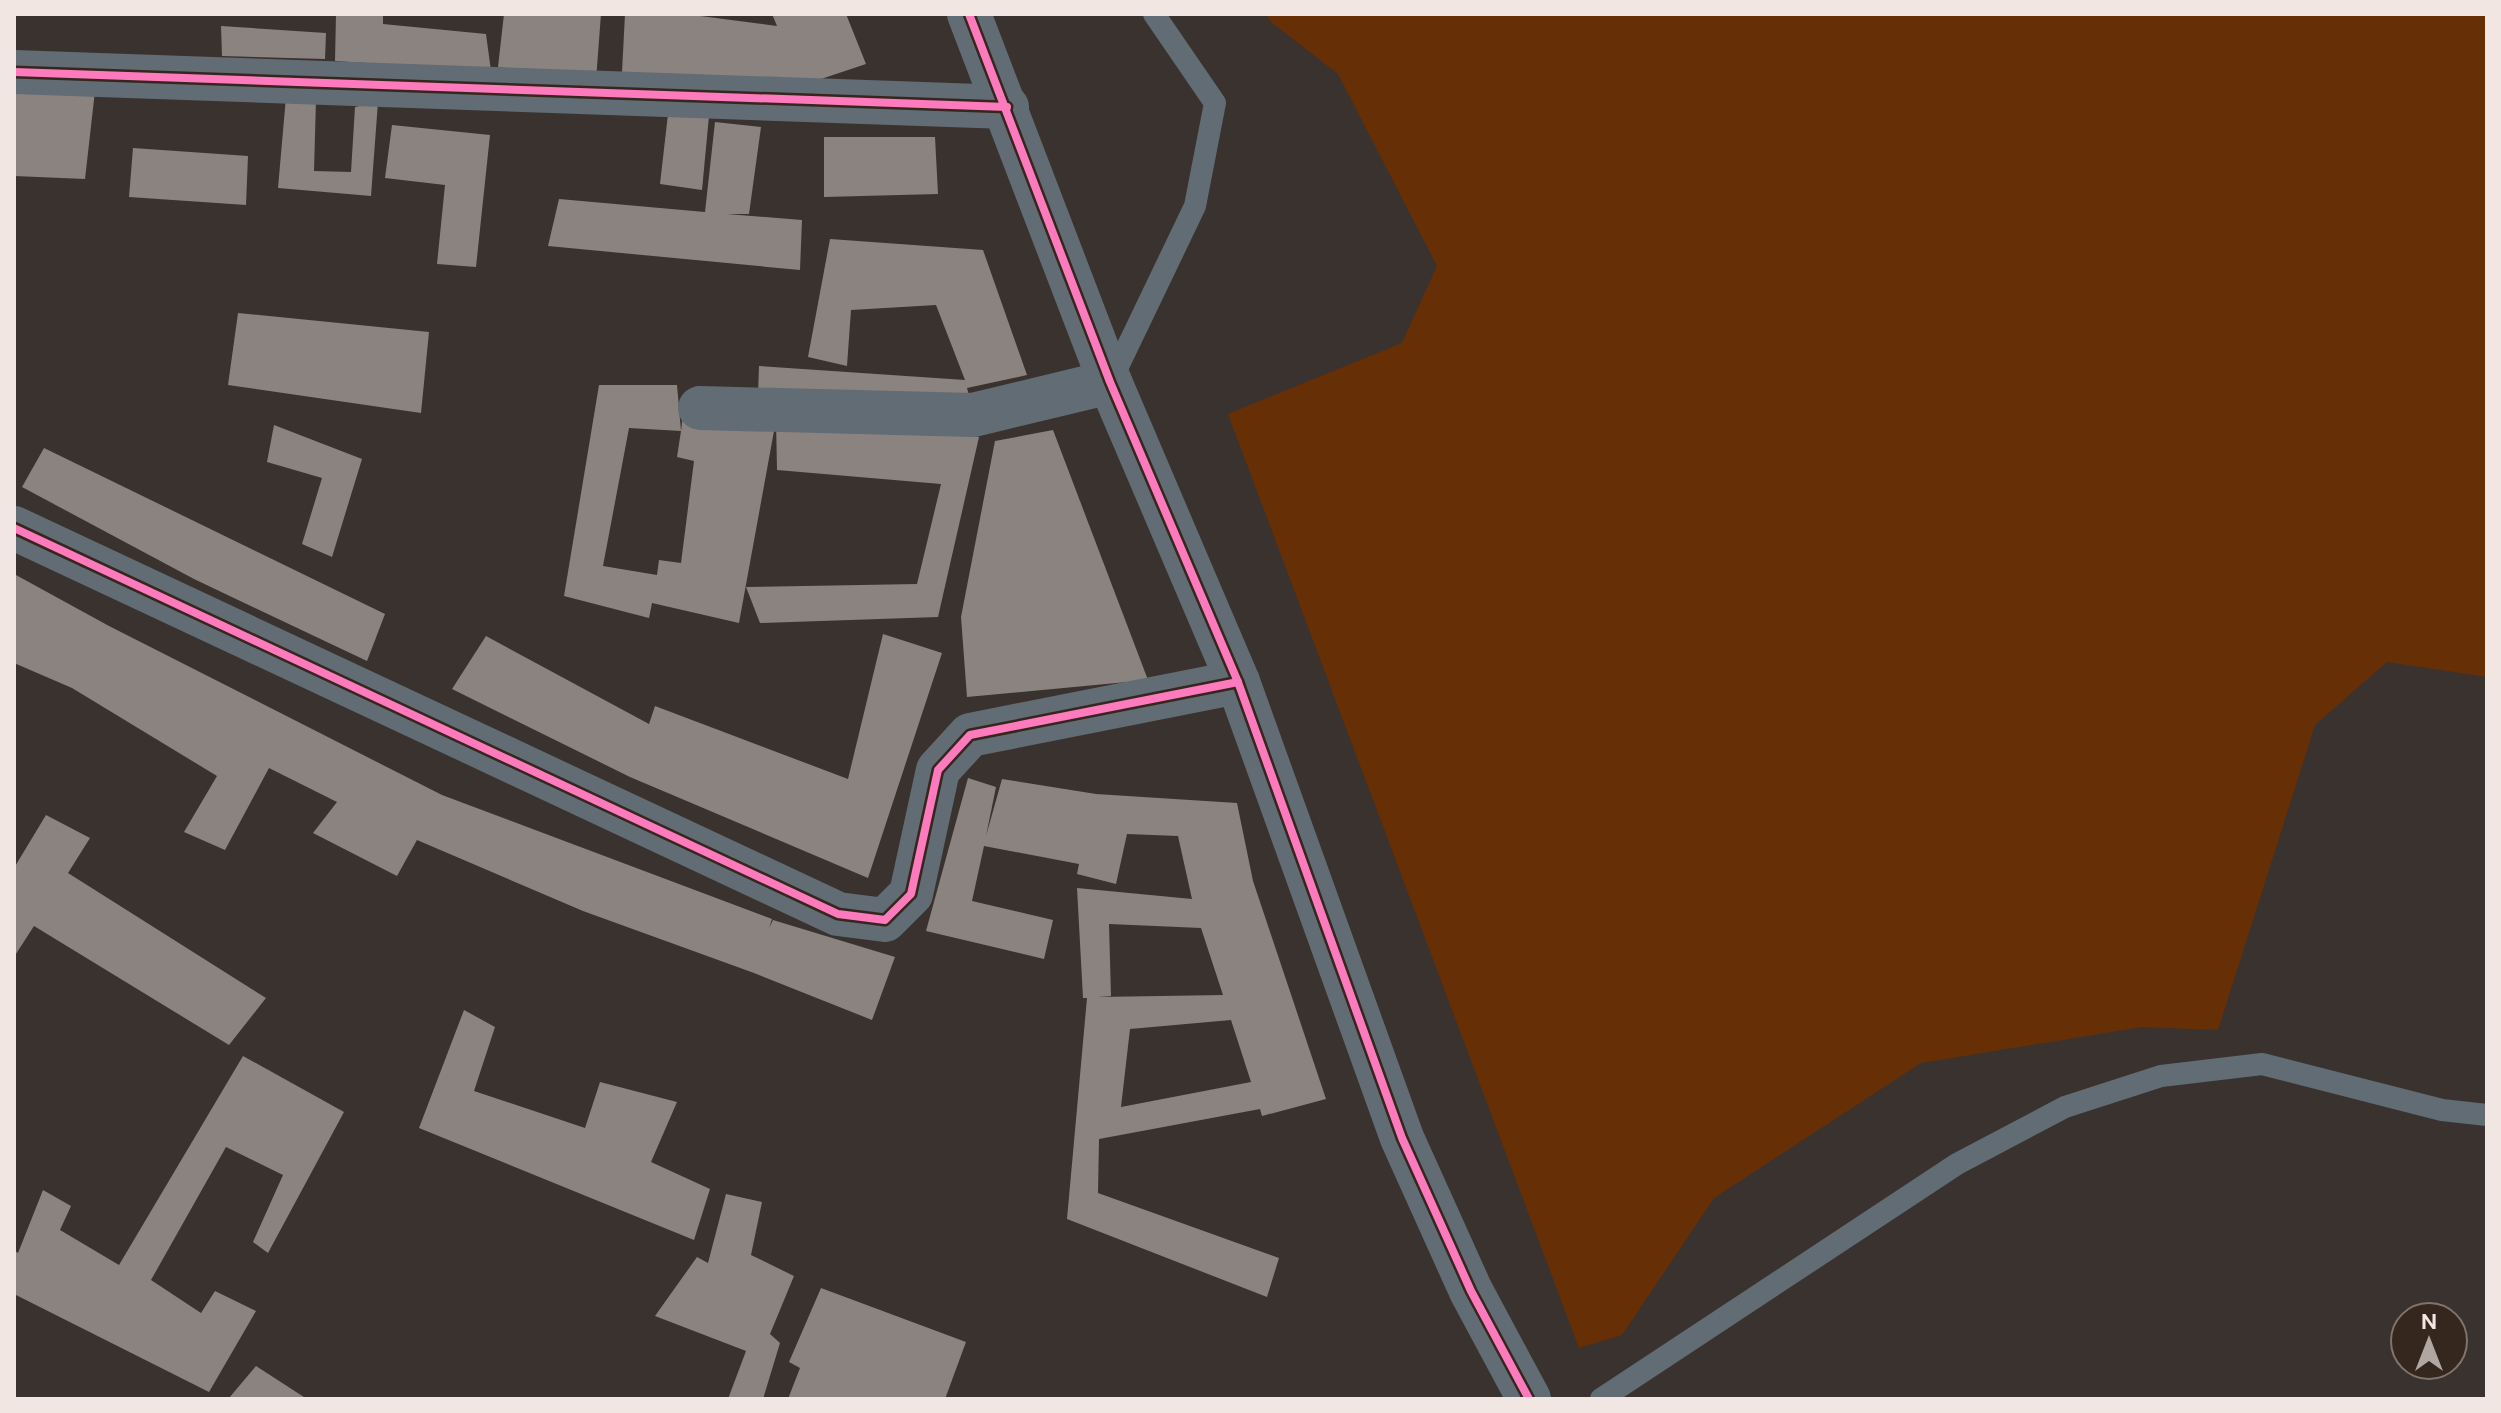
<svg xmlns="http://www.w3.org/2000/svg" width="2501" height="1413" font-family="'DM Sans',sans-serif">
<rect width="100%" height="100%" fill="#3a322e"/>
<!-- green -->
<polygon fill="#672f06" points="1266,14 2487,14 2487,677 2387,662 2315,725 2218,1030 2142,1027 1921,1063 1714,1198 1622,1335 1579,1348 1228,414 1402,343 1437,266 1338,74 1271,22"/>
<!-- building -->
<g fill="#8b837f" fill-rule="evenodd">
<polygon points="336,14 383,14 383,24 486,34 491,71 335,61"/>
<polygon points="504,14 601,14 596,80 498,67"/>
<polygon points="625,14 685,14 777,26 772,14 846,14 866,64 800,86 622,72"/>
<polygon points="221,26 326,33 325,59 222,56"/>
<polygon points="14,88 95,91 85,179 14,176"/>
<polygon points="286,97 316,100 314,171 351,172 355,107 378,102 371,196 278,188"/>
<polygon points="668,114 709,116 702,190 660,184"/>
<polygon points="715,122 761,127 749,214 727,214 802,220 800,270 548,246 559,199 705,212"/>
<polygon points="392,125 490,135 476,267 437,264 445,185 385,178"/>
<polygon points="824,137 935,137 938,194 824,197"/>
<polygon points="133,148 248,156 246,205 129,197"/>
<polygon points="830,239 983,250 1027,375 967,388 971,403 758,394 759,366 965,380 936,305 851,310 847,366 808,357"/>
<polygon points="238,313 429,332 421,413 228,385"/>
<path d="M 599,385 L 677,385 L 681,431 L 683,414 L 776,420 L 739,623 L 652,603 L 649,618 L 564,596 ZM 629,428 L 681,431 L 677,457 L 694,461 L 681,563 L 659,560 L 657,575 L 603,566 Z"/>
<polygon points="776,420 979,437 938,617 760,623 746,587 917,584 941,484 777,470"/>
<polygon points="274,425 362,459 332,557 302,544 322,478 267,462"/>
<polygon points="1053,430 1148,680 967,697 961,617 995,441"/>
<polygon points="44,448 385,614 367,661 194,579 22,487"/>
<polygon points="16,575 109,626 442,795 772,919 769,928 773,920 895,957 872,1020 754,973 583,911 417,840 397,876 313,833 337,802 269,768 225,850 184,832 217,776 72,688 14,663"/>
<polygon points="883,634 942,653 868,878 630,777 452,689 486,636 649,724 655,706 848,779"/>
<path d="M 968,778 L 996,787 L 986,836 L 1002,779 L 1096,794 L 1237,803 L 1253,881 L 1326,1099 L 1262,1116 L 1260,1109 L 1099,1139 L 1098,1193 L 1279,1258 L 1267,1297 L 1067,1219 L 1087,998 L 1083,998 L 1077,888 L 1192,899 L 1178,836 L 1127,834 L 1116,884 L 1077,874 L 1079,864 L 984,846 L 972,901 L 1053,920 L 1044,959 L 926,931 ZM 1109,924 L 1201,928 L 1223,995 L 1098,997 L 1111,996 ZM 1231,1020 L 1251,1082 L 1121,1107 L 1130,1029 Z"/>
<polygon points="46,815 90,838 68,873 266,998 229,1045 34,926 14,957 14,868"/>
<polygon points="464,1010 495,1027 474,1091 585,1128 600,1082 677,1102 651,1162 710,1189 694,1240 419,1128"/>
<polygon points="243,1056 344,1112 268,1253 253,1242 283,1175 226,1147 151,1280 201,1313 215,1291 256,1311 209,1392 14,1294 14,1250 18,1253 43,1190 71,1206 60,1230 119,1265"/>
<polygon points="726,1194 762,1202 751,1255 794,1276 770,1334 780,1343 763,1399 728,1399 746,1351 655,1316 697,1257 708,1263"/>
<polygon points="821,1288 966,1342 945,1399 788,1399 800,1368 789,1362"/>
<polygon points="256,1366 307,1399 229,1398"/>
</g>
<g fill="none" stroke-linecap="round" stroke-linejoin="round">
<!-- service -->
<g stroke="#626c74" stroke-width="22">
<polyline points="1111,381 1195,206 1215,103 1154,14"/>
<polyline points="1601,1399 1957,1164 2065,1107 2161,1076 2262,1064 2442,1110 2487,1115"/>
</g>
<!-- minor -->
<g stroke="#626c74" stroke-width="44">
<polyline points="14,72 1007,107"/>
<polyline points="700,408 973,415 1110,382"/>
<polyline points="14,528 838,914 885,920 911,894 938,770 970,735 1238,682"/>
</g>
<!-- tertiary -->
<polyline stroke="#626c74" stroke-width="44" points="969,14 1110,382 1238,682 1402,1138 1471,1291 1529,1399"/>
<defs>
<g id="cycleway">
<polyline points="969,14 1110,382 1238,682 1402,1138 1471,1291 1529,1399"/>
<polyline points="14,72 1007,107"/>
<polyline points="14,528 838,914 885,920 911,894 938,770 970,735 1238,682"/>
</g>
</defs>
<!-- cycleway casing -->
<use href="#cycleway" stroke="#35261e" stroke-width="13"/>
<!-- cycleway -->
<use href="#cycleway" stroke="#fd7abc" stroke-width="8"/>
</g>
<!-- border -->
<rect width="2501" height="1413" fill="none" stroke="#f1e6e1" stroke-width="32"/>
<!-- north arrow -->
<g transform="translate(2429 1341)"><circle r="38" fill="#35261e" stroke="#80736c" stroke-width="2"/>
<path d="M0-6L14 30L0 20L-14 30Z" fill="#b1a7a2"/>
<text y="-12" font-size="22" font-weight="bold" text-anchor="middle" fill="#f1e6e1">N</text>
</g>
</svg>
